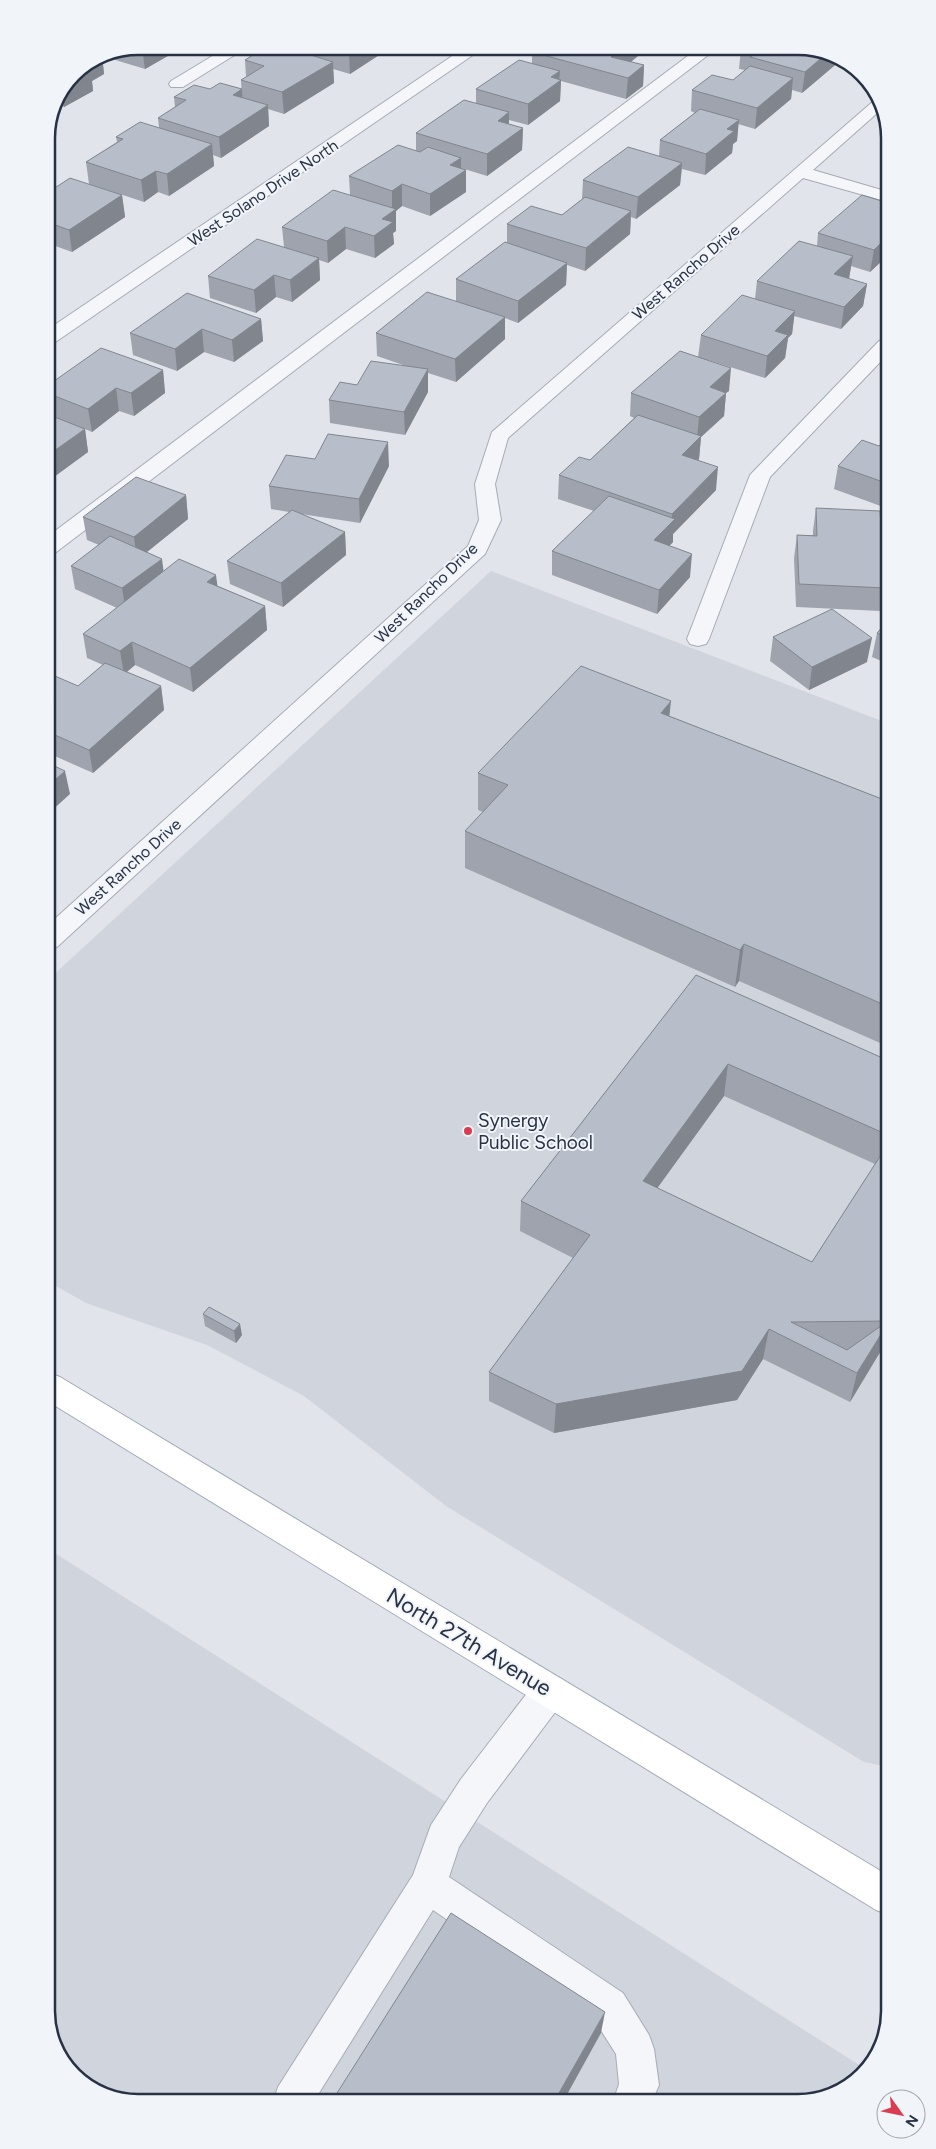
<svg xmlns="http://www.w3.org/2000/svg" width="936" height="2149" font-family="Figtree,sans-serif">
<rect width="100%" height="100%" fill="#e1e5eb"/>
<!-- built -->
<g fill="#cfd4dd">
<polygon points="491,571 887,723 889,1767 864,1762 446,1506 304,1396 207,1345 86,1303 49,1282 48,980"/>
<polygon points="50,1550 867,2070 827,2098 131,2103 82,2084 51,2040"/>
</g>
<g fill="none" stroke-linecap="round" stroke-linejoin="round">
<defs>
<g id="minor">
<polygon points="229,46 249,46 183,87 171,87 169,84 171,81"/>
<polygon points="467,46 486,46 54,343 47,345 47,330"/>
<polygon points="701,46 720,46 55,553 47,554 47,537"/>
<polygon points="877,98 884,107 813,170 885,191 885,201 803,178 508,438 495,484 501,520 485,554 57,947 48,949 48,925 468,546 479,520 475,484 492,432"/>
<polygon points="886,339 886,356 770,477 709,639 706,644 698,646 690,644 687,639 750,475 879,341"/>
<polygon points="550,1675 562,1679 567,1691 562,1703 487,1803 459,1847 449,1877 623,1993 649,2035 654,2049 659,2085 653,2099 614,2099 619,2084 616,2054 595,2021 433,1910 314,2101 273,2102 278,2087 413,1875 431,1825 461,1779 538,1679"/>
</g>
<polygon id="major" points="49,1373 60,1377 889,1876 890,1915 876,1910 49,1402"/>
</defs>
<!-- minor casing -->
<use href="#minor" stroke="#a6acb6" stroke-width="2"/>
<!-- major casing -->
<use href="#major" stroke="#9fa9b8" stroke-width="2"/>
<!-- minor -->
<use href="#minor" fill="#f4f6f9" fill-rule="evenodd"/>
<!-- major -->
<use href="#major" fill="#fff" fill-rule="evenodd"/>
</g>
<!-- wall -->
<g fill="#9ea3ad" fill-rule="evenodd">
<polygon points="138,46 173,53 145,69 102,56 104,74 92,81 93,91 64,107 59,105 73,73 103,53"/>
<polygon points="308,46 393,46 350,74 333,69 334,83 284,114 268,109 269,126 221,158 213,155 214,166 169,196 158,192 144,202 89,184 86,162 117,142 116,137 159,128 158,118 175,107 174,97 210,89 242,89 242,97 241,80 246,77 245,60 309,54"/>
<polygon points="540,46 639,46 638,56 631,62 644,65 643,86 626,99 561,81 560,101 528,125 509,120 509,124 523,128 522,150 487,176 461,168 466,170 466,192 430,216 402,206 396,211 396,231 393,233 394,244 375,258 346,249 328,263 319,260 320,280 292,302 276,297 256,313 210,298 208,276 284,247 282,227 350,195 349,176 416,151 416,133 476,103 476,89 532,64 532,52"/>
<polygon points="741,48 841,60 802,93 792,90 791,99 755,129 738,124 737,141 733,144 732,153 705,175 682,169 680,185 636,219 631,217 630,234 585,271 567,265 566,285 518,323 505,318 505,339 456,382 428,373 428,392 405,435 330,423 329,400 357,385 406,366 377,356 376,333 456,301 456,279 507,243 507,224 562,215 582,199 583,180 659,156 660,140 695,113 691,111 692,90 733,80 745,70 739,69"/>
<polygon points="47,193 122,195 125,217 72,252 47,243"/>
<polygon points="885,202 885,258 870,272 851,266 849,279 867,284 863,306 841,329 794,316 792,334 788,338 785,358 765,378 708,360 729,391 726,393 724,416 701,437 699,459 698,460 716,490 673,534 673,542 669,546 690,577 657,614 552,575 552,551 594,511 558,499 559,475 590,460 634,418 630,416 631,393 698,357 701,335 755,299 757,281 817,246 818,233"/>
<polygon points="261,319 263,341 234,362 204,352 177,371 133,355 130,333"/>
<polygon points="163,370 165,393 134,416 119,411 92,432 85,429 88,452 47,482 47,386"/>
<polygon points="886,439 886,508 834,489 838,466 879,446"/>
<polygon points="315,459 389,466 360,523 301,514 345,532 346,555 283,607 230,584 227,561 289,512 271,509 269,486"/>
<polygon points="186,495 188,519 147,552 163,571 218,586 265,606 267,630 193,692 135,665 127,672 161,686 164,710 93,773 48,753 48,673 78,686 103,665 87,658 83,634 117,608 75,589 71,566 99,545 87,540 83,517"/>
<polygon points="816,508 886,588 881,611 796,607 794,558 797,535 813,535 813,531"/>
<polygon points="886,623 886,663 872,657 877,633"/>
<polygon points="773,637 867,662 809,690 770,661"/>
<polygon points="669,716 887,801 887,1046 739,981 735,987 465,868 465,831 483,812 478,810 478,773"/>
<path d="M 696,975 L 887,1060 L 888,1339 L 850,1402 L 763,1359 L 737,1400 L 554,1433 L 489,1401 L 489,1372 L 573,1258 L 520,1231 L 521,1201 ZM 724,1096 L 875,1164 L 812,1262 L 657,1188 Z"/>
<polygon points="203,1314 242,1335 236,1343 205,1326"/>
</g>
<!-- shaded-wall -->
<g fill="#81858d">
<polygon points="146,46 173,46 173,53 145,69 142,48"/>
<polygon points="359,46 393,46 350,74 349,53"/>
<polygon points="625,46 639,46 638,56 615,74 611,57"/>
<polygon points="102,54 104,74 92,81 93,91 64,107 63,96 70,81 79,69"/>
<polygon points="826,54 841,60 802,93 805,72"/>
<polygon points="333,62 334,83 284,114 282,92"/>
<polygon points="644,65 643,86 626,99 628,78"/>
<polygon points="560,71 559,81 561,80 560,101 528,125 528,104 551,77"/>
<polygon points="793,78 791,99 755,129 757,108"/>
<polygon points="242,89 243,111 233,95"/>
<polygon points="268,105 269,126 221,158 219,137"/>
<polygon points="509,112 509,134 498,121"/>
<polygon points="739,120 737,141 733,144 732,153 705,175 706,154 727,129"/>
<polygon points="523,128 522,150 487,176 487,154"/>
<polygon points="212,144 214,166 169,196 167,174"/>
<polygon points="461,158 461,173 466,170 466,192 430,216 430,194 450,165"/>
<polygon points="682,163 680,185 636,219 638,197"/>
<polygon points="156,171 158,192 144,202 141,180"/>
<polygon points="402,184 402,206 396,211 396,231 393,233 394,244 375,258 374,236 382,219 392,211 392,191"/>
<polygon points="122,195 125,217 72,252 69,230"/>
<polygon points="631,211 630,234 585,271 586,248"/>
<polygon points="345,227 346,249 328,263 327,241"/>
<polygon points="885,239 885,258 870,272 874,250"/>
<polygon points="47,254 49,266 47,267"/>
<polygon points="853,256 849,278 831,297 834,274"/>
<polygon points="319,258 320,280 292,302 290,280"/>
<polygon points="567,263 566,285 518,323 518,301"/>
<polygon points="274,275 276,297 256,313 254,290"/>
<polygon points="867,284 863,306 841,329 844,307"/>
<polygon points="795,311 792,334 788,338 785,358 765,378 767,356 775,331"/>
<polygon points="505,317 505,339 456,382 455,359"/>
<polygon points="261,319 263,341 234,362 232,340"/>
<polygon points="202,329 204,352 177,371 175,349"/>
<polygon points="731,368 729,391 726,393 724,416 701,437 699,459 680,478 682,455 697,440 699,417 710,387"/>
<polygon points="428,369 428,392 405,435 404,412"/>
<polygon points="163,370 165,393 134,416 131,393"/>
<polygon points="116,388 119,411 92,432 88,409"/>
<polygon points="85,429 88,452 47,482 47,456"/>
<polygon points="388,442 389,466 360,523 359,499"/>
<polygon points="718,467 716,490 673,534 673,542 652,564 654,540 671,522 672,514"/>
<polygon points="186,495 188,519 137,560 134,537"/>
<polygon points="345,532 346,555 283,607 281,583"/>
<polygon points="692,554 690,577 657,614 659,590"/>
<polygon points="162,559 165,582 126,612 122,588"/>
<polygon points="216,575 219,598 207,582"/>
<polygon points="265,606 267,630 193,692 190,668"/>
<polygon points="872,638 867,662 809,690 812,667"/>
<polygon points="132,642 135,665 124,674 120,651"/>
<polygon points="161,686 164,710 93,773 89,750"/>
<polygon points="671,701 667,738 661,713"/>
<polygon points="65,771 70,794 48,814 48,786"/>
<polygon points="744,944 739,981 735,987 740,950"/>
<polygon points="728,1064 724,1096 640,1212 643,1181"/>
<polygon points="888,1323 888,1339 850,1402 857,1373"/>
<polygon points="240,1324 242,1335 236,1343 234,1331"/>
<polygon points="769,1329 763,1359 737,1400 554,1433 556,1404"/>
<polygon points="50,1650 53,1660 50,1664"/>
<polygon points="605,2012 601,2033 564,2100 555,2100"/>
</g>
<!-- building -->
<g fill="#b8bec9" stroke="#81858d">
<polygon points="146,46 142,48 136,47 138,46"/>
<polygon points="267,46 282,46 333,62 282,92 241,80 264,66 245,60"/>
<polygon points="327,46 359,46 349,53"/>
<polygon points="540,46 625,46 611,57 644,65 628,78 532,52"/>
<polygon points="743,46 805,46 826,54 805,72 750,57 757,52 741,48"/>
<polygon points="519,60 560,71 551,77 561,80 528,104 476,89"/>
<polygon points="750,66 793,78 757,108 692,90 712,75 733,80"/>
<polygon points="82,67 90,70 70,81 73,73"/>
<polygon points="220,83 242,89 233,95 268,105 219,137 158,118 186,100 174,97 194,85 210,89"/>
<polygon points="464,100 509,112 498,121 523,128 487,154 416,133"/>
<polygon points="700,109 739,120 727,129 734,131 706,154 660,140"/>
<polygon points="140,122 212,144 167,174 156,171 141,180 86,162 123,139 116,137"/>
<polygon points="398,145 420,152 428,147 461,158 450,165 466,170 430,194 402,184 392,191 349,176"/>
<polygon points="628,147 682,163 638,197 583,180"/>
<polygon points="70,178 122,195 69,230 47,222 47,204 50,201 47,200 47,193"/>
<polygon points="333,190 396,209 382,219 393,222 374,236 345,227 327,241 282,227"/>
<polygon points="862,195 885,202 885,239 874,250 818,233"/>
<polygon points="585,197 631,211 586,248 507,224 531,206 562,215"/>
<polygon points="257,239 319,258 290,280 274,275 254,290 208,276"/>
<polygon points="799,241 853,256 834,274 867,284 844,307 757,281"/>
<polygon points="505,242 567,263 518,301 456,279"/>
<polygon points="427,292 505,317 455,359 376,333"/>
<polygon points="187,293 261,319 232,340 202,329 175,349 130,333"/>
<polygon points="742,295 795,311 775,331 788,335 767,356 701,335"/>
<polygon points="101,348 163,370 131,393 116,388 88,409 47,393 47,386"/>
<polygon points="680,351 731,368 710,387 726,393 699,417 631,393"/>
<polygon points="371,361 428,369 404,412 329,400 340,382 357,385"/>
<polygon points="47,414 85,429 47,456"/>
<polygon points="638,415 701,436 682,455 718,467 672,514 559,475 579,457 590,460"/>
<polygon points="328,434 388,442 359,499 269,486 286,455 315,459"/>
<polygon points="886,439 886,483 838,466 862,440 879,446"/>
<polygon points="136,477 186,495 134,537 83,517"/>
<polygon points="609,496 675,519 654,540 692,554 659,590 552,551"/>
<polygon points="816,508 880,511 886,588 799,584 797,535 817,536"/>
<polygon points="292,510 345,532 281,583 227,561"/>
<polygon points="110,536 162,559 122,588 71,566"/>
<polygon points="179,559 216,575 207,582 265,606 190,668 132,642 120,651 83,634"/>
<polygon points="832,609 872,638 812,667 773,637"/>
<polygon points="886,623 886,637 877,633"/>
<polygon points="105,663 161,686 89,750 48,732 48,673 78,686"/>
<polygon points="581,666 671,701 661,713 887,801 887,1006 744,944 740,950 465,831 508,785 478,773"/>
<polygon points="48,763 65,771 48,786"/>
<polygon points="696,975 887,1060 888,1135 728,1064 643,1181 812,1262 888,1144 888,1321 791,1322 847,1350 888,1321 888,1323 857,1373 769,1329 742,1371 556,1404 489,1372 590,1235 521,1201"/>
<polygon points="209,1307 240,1324 234,1331 203,1314"/>
<polygon points="451,1913 605,2012 555,2100 332,2101"/>
</g>
<!-- markers -->
<circle fill="#da3c52" stroke="#f1f4f8" stroke-width="2" cx="468" cy="1131" r="5"/>
<g text-anchor="middle" dominant-baseline="central" stroke-width="4" stroke-linejoin="round" paint-order="stroke">
<!-- far-street labels -->
<g font-size="16" fill="#283244" stroke="#f1f4f8">
<text transform="translate(263 193) rotate(-34)">West Solano Drive North</text>
<text transform="translate(686 272) rotate(-41)">West Rancho Drive</text>
<text transform="translate(426 593) rotate(-44)">West Rancho Drive</text>
<text transform="translate(128 867) rotate(-42)">West Rancho Drive</text>
</g>
<!-- poi labels -->
<g font-size="19" fill="#283244" stroke="#f1f4f8" text-anchor="start">
<text x="478" y="1120">Synergy<tspan x="478" dy="22">Public School</tspan></text>
</g>
<!-- near-street labels -->
<g font-size="22" fill="#283244" stroke="#f1f4f8">
<text transform="translate(469 1642) rotate(31)">North 27th Avenue</text>
</g>
</g>
<!-- crop -->
<path d="M0 0H936V2149H0ZM138 55H798A83 83 0 0 1 881 138V2011A83 83 0 0 1 798 2094H138A83 83 0 0 1 55 2011V138A83 83 0 0 1 138 55Z" fill="#f1f4f8" fill-rule="evenodd"/>
<path fill="none" stroke="#283244" stroke-width="2.5" d="M138 55H798A83 83 0 0 1 881 138V2011A83 83 0 0 1 798 2094H138A83 83 0 0 1 55 2011V138A83 83 0 0 1 138 55Z"/>
<!-- north arrow -->
<g transform="translate(901 2114) rotate(123)"><circle r="24" fill="#f1f4f8" stroke="#a1a6b0"/>
<path d="M0-4L9 19L0 12L-9 19Z" fill="#da3c52"/>
<text y="-8" font-size="14" font-weight="bold" text-anchor="middle" fill="#283244">N</text>
</g>
</svg>
